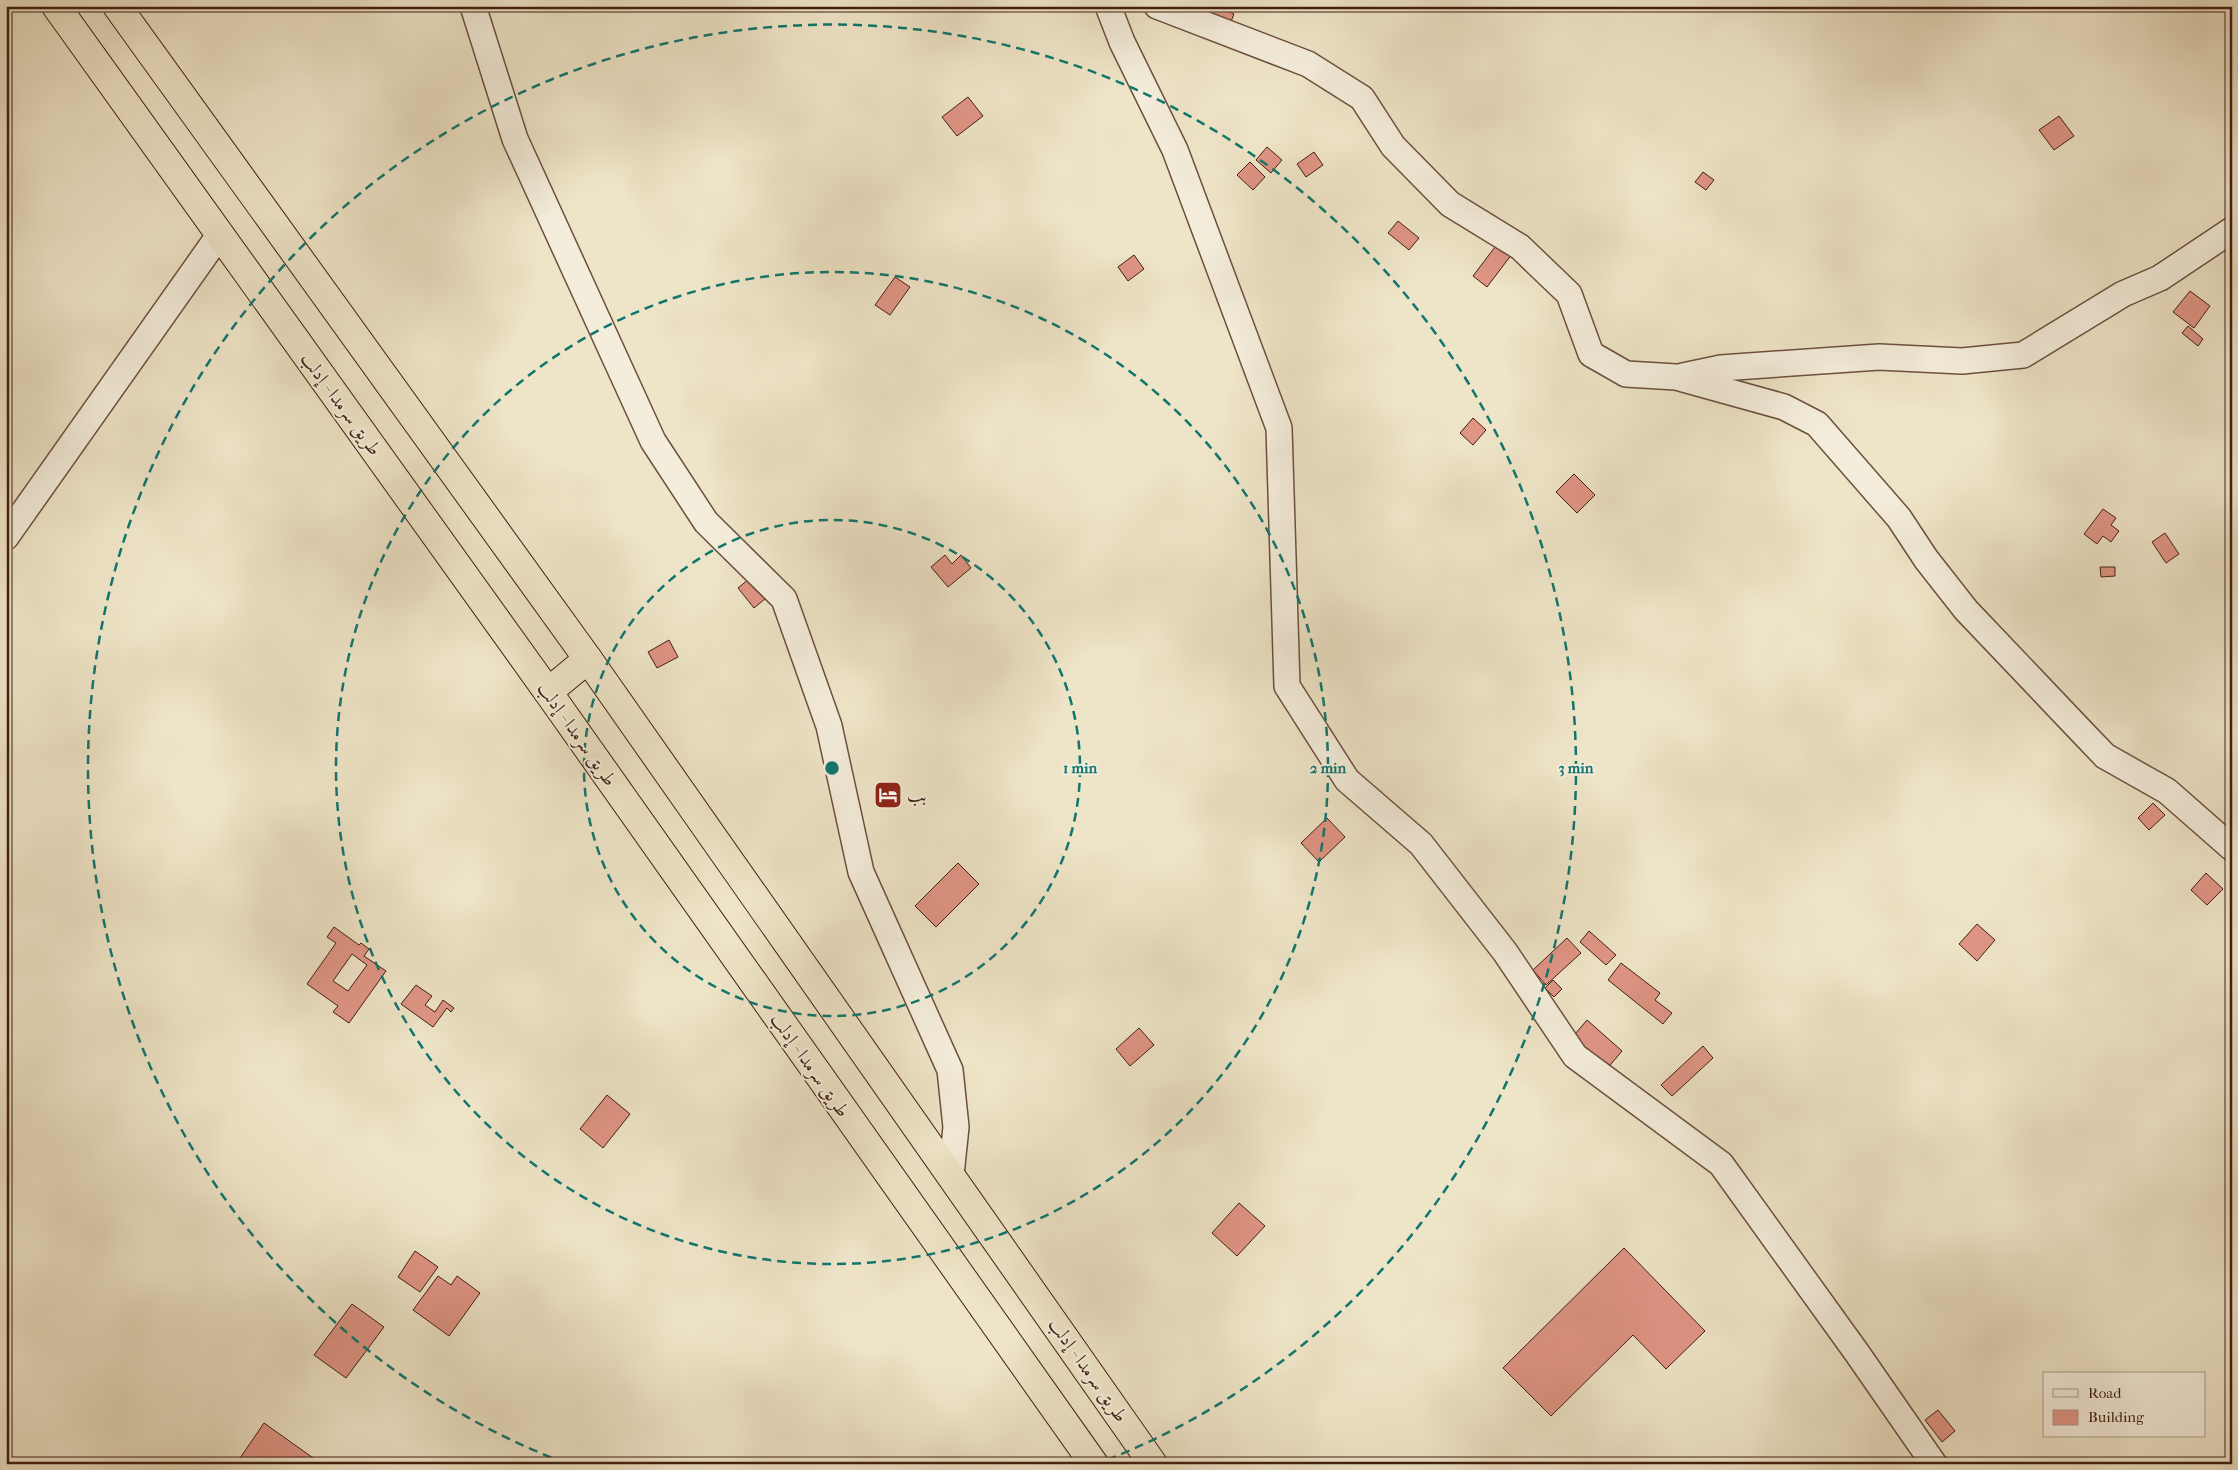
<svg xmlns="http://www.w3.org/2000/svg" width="2238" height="1470" font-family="'IM FELL French Canon',Amiri,serif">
<rect width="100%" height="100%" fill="#eee4c7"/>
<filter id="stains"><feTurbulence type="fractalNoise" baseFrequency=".004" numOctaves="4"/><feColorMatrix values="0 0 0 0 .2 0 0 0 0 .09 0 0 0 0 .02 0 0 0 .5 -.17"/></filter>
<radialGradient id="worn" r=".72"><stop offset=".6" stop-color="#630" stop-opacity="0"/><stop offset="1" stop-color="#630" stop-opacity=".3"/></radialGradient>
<!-- building -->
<g fill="#e09585" stroke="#411e11" fill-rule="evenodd">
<polygon points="1208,6 1217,6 1234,14 1228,29 1203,18"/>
<polygon points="968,97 983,116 957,136 942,117"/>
<polygon points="2059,116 2074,136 2054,150 2039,130"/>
<polygon points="1267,147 1282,160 1271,173 1256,160"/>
<polygon points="1314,152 1323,165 1306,177 1297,164"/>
<polygon points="1250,162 1265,177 1253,190 1237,175"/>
<polygon points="1703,172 1714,180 1706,190 1695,182"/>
<polygon points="1398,221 1419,238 1409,250 1388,233"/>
<polygon points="1498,243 1512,254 1487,287 1473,276"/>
<polygon points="1134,255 1144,269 1128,281 1118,267"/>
<polygon points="895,277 910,287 890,315 875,305"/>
<polygon points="2190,291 2210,306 2194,328 2173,312"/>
<polygon points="2188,326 2203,339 2198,346 2182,333"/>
<polygon points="1473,418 1486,430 1473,445 1460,433"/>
<polygon points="1574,474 1595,495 1577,513 1556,492"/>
<polygon points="2103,509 2116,518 2111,525 2119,531 2111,542 2103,536 2097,544 2084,534"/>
<polygon points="2165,533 2179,554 2166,563 2152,542"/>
<polygon points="945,555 952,564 961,555 971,568 948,587 931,567"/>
<polygon points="2100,567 2115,567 2115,576 2101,577"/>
<polygon points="749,579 765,599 754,608 738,588"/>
<polygon points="669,640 678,657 657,668 648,652"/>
<polygon points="2153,803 2165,815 2149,830 2138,818"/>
<polygon points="1327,818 1345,837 1319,862 1301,843"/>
<polygon points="958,863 979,884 936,927 915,906"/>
<polygon points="2206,873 2223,889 2207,905 2191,890"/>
<polygon points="1977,924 1995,940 1977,961 1959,944"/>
<path d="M 334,927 L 359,945 L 361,943 L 369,949 L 364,956 L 386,971 L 349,1023 L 333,1012 L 338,1006 L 307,984 L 336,943 L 327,937 ZM 352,954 L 367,965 L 348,991 L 333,981 Z"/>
<polygon points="1589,931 1616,955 1606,965 1580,942"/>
<polygon points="1567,938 1581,953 1546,985 1533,970"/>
<polygon points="1621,963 1660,993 1655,1000 1672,1013 1663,1024 1608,980"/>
<polygon points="1553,980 1562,989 1554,997 1545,988"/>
<polygon points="416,985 432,996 425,1005 435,1012 443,1000 454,1008 451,1012 447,1008 433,1027 401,1004"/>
<polygon points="1587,1020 1622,1051 1606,1070 1570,1040"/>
<polygon points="1139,1028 1154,1045 1130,1066 1116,1049"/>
<polygon points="1703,1046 1713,1058 1672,1096 1661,1085"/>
<polygon points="607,1095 630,1114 603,1148 580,1129"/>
<polygon points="1239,1203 1265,1226 1237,1256 1212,1233"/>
<polygon points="1624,1248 1705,1331 1666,1369 1633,1335 1551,1416 1503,1368"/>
<polygon points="415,1251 438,1267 420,1292 398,1277"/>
<polygon points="438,1276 451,1285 457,1276 480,1293 449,1336 413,1310"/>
<polygon points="352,1304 384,1327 346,1378 314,1355"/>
<polygon points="1938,1410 1955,1431 1942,1442 1925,1420"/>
<polygon points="264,1423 316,1460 313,1464 236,1464"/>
</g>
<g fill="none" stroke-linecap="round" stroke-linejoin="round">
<defs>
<g id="minor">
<polyline points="473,6 515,139 653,441 706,522 784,599 829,726 861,872 950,1070 956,1127 951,1175"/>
<polyline points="1108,6 1122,42 1175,150 1279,428 1287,686 1347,780 1421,844 1505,952 1575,1056 1721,1164 1857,1353 1934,1464"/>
<polyline points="1157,6 1308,64 1362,98 1393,146 1450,204 1520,247 1569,294 1591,354 1626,374 1676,377 1784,407 1817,424 1899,518 1926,559 1966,610 2083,733 2105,756 2167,791 2232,848"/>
<polyline points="1683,376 1721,368 1879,357 1962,361 2023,355 2123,294 2160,278 2232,230"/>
<polyline points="6,537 220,234"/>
</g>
<g id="highway">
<polyline points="56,6 548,692 1094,1464"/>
<polyline points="117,6 588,659 1153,1464"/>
<polyline points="548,692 588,659"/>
</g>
</defs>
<!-- minor casing -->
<use href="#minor" stroke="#6c503e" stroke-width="28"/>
<!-- highway casing -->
<use href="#highway" stroke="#411e11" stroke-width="30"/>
<!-- minor -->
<use href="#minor" stroke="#f4eddb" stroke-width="25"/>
<!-- highway -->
<use href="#highway" stroke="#eee4c7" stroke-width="28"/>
</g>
<!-- distance rings -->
<g fill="none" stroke="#0f766e" stroke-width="2.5" stroke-dasharray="9 6">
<circle cx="832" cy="768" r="248"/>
<circle cx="832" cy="768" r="496"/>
<path d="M565 1463A744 744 0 1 1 1099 1463"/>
</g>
<!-- icons -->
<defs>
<symbol id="hotel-square" viewBox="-11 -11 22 22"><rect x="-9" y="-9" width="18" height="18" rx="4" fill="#8f2418" stroke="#f4eddb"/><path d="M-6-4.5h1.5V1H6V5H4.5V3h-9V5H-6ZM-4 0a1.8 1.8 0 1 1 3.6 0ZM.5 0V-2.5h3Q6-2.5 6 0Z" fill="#fff"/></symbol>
</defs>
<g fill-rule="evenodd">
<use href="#hotel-square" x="872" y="779" width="32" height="32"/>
</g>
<g text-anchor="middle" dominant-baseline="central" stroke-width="4" stroke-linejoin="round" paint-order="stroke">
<!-- street labels -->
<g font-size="19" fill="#411e11" stroke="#f4eddb">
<text transform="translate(341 404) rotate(54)">طريق سرمدا - إدلب</text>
<text transform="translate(577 734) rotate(55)">طريق سرمدا - إدلب</text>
<text transform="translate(810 1065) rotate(55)">طريق سرمدا - إدلب</text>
<text transform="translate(1088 1370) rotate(55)">طريق سرمدا - إدلب</text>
</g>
<!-- poi labels -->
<g font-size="19" fill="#411e11" stroke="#f4eddb" text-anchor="start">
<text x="907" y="795">بب</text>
</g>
</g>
<circle cx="832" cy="768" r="8" fill="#0f766e" stroke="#f4eddb" stroke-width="2.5"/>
<g font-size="15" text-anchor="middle" font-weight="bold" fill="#0f766e" stroke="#f4eddb" stroke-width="4" stroke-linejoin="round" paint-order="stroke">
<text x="1080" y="773">1 min</text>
<text x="1328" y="773">2 min</text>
<text x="1576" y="773">3 min</text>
</g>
<!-- margin -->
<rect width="2238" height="1470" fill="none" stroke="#eee4c7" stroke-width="25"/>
<rect x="8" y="8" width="2223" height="1455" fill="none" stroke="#411e11" stroke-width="2.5"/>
<rect x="12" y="12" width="2213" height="1445" fill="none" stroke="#411e11"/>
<!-- legend -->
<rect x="2043" y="1372" width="162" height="65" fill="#f4eddb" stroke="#ac9a8a"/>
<rect x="2053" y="1389" width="25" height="8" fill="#f4eddb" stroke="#ac9a8a"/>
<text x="2088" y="1398" font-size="15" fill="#411e11">Road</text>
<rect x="2053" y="1410" width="25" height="15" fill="#e09585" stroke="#ac9a8a"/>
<text x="2088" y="1422" font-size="15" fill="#411e11">Building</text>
<rect width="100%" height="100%" filter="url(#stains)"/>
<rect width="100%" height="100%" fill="url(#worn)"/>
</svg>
